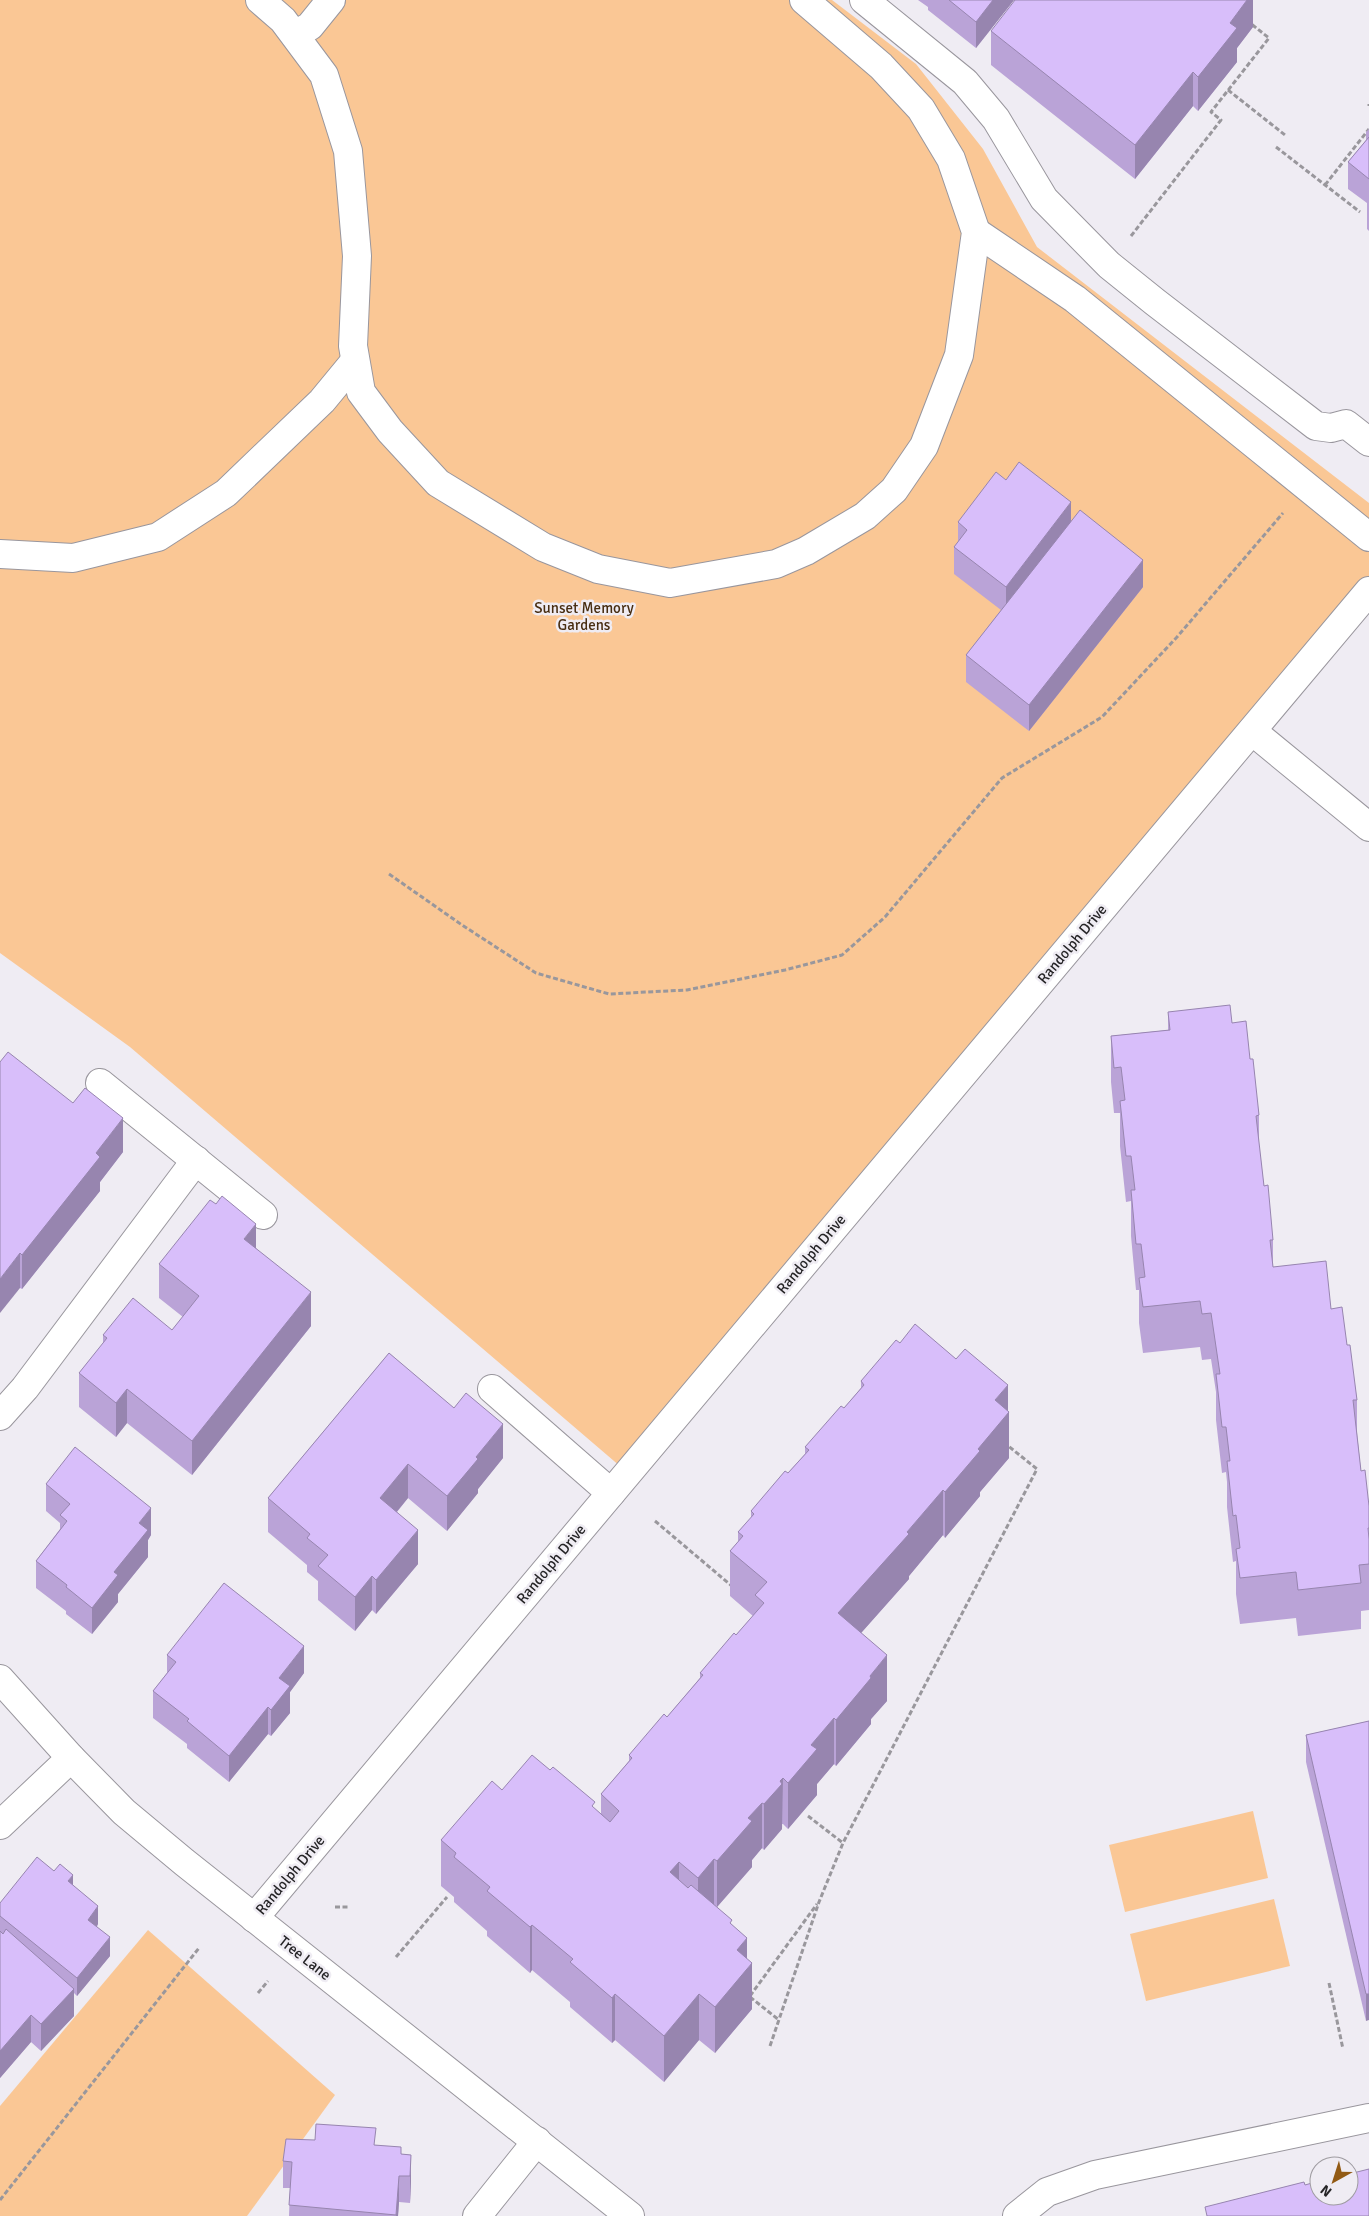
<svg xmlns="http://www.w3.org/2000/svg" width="1369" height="2216" font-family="Signika,sans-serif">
<rect width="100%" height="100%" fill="#efecf3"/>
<!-- green -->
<g fill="#fac795">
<polygon points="0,0 832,0 916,64 983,149 1037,247 1369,503 1369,591 628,1473 130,1047 0,953"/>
<polygon points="1253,1811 1268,1878 1125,1912 1109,1845"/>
<polygon points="1274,1899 1290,1966 1146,2001 1130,1934"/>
<polygon points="148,1930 335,2095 247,2216 0,2216 0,2106"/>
</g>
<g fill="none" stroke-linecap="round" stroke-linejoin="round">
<defs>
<g id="minor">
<polyline points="260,0 283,20 324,75 348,151 357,256 353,346 361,392 390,431 438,483 543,547 598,569 670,583 776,564 806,551 865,516 894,490 924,446 959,355 976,232 951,159 921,109 881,66 804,0"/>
<polyline points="864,0 965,82 996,119 1044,199 1109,265 1155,302 1316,426 1331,428 1346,424 1369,442"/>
<polyline points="295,35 310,26 331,0"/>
<polyline points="976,232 1075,299 1369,537"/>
<polyline points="0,554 73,558 158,537 226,493 322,401 355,361"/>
<polyline points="1252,731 1369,827"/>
<polyline points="100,1083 263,1215"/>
<polyline points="492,1389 611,1493"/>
<polyline points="0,1416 25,1388 196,1160"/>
<polyline points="0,1679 71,1758 124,1812 184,1862 630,2216"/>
<polyline points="0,1825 71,1758"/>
<polyline points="254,1918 1369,591"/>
<polyline points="477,2216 537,2141"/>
<polyline points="1017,2216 1047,2192 1095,2175 1369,2118"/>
</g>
</defs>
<!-- minor casing -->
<use href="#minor" stroke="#99969d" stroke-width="30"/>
<!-- path -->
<g stroke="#99979c" stroke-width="3" stroke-dasharray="5 2.5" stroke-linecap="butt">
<polyline points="1228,90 1285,135"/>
<polyline points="1369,104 1369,106"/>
<polyline points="1276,147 1360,212"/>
<polyline points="1325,185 1369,129"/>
<polyline points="1131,236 1221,120 1211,112 1269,38 1250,23"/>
<polyline points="389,874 462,925 536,973 609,994 687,990 785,970 842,955 885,917 1002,778 1102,717 1177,637 1283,513"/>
<polyline points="655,1521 733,1587"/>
<polyline points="808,1816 843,1843"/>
<polyline points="335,1907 348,1907"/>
<polyline points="396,1957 447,1897"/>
<polyline points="1329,1983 1343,2049"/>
<polyline points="258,1993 268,1981"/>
<polyline points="750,1996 817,1904"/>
<polyline points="750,1997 779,2020"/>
<polyline points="770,2046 819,1902 843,1843 1037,1469 1007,1445"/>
<polyline points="0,2200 199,1948"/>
</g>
<!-- minor -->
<use href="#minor" stroke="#fff" stroke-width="28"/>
</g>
<!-- wall -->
<g fill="#baa3d7">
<polygon points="918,0 1014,0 976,48 928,10 928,7"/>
<polygon points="1253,0 1253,27 1237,48 1237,62 1198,111 1193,106 1135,179 991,65 991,31"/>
<polygon points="1369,129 1369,231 1367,229 1367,203 1348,189 1348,162 1366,140 1366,132"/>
<polygon points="1006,480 1071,521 1143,587 1029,731 966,682 966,655 1001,610 954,574 954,547 958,542 958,522"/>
<polygon points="1168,1012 1232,1023 1250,1059 1259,1115 1259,1148 1264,1186 1273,1240 1273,1267 1331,1309 1347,1345 1357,1400 1357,1433 1361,1471 1369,1506 1369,1610 1361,1611 1361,1629 1298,1636 1296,1618 1240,1624 1236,1594 1236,1561 1233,1562 1227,1507 1227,1482 1226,1472 1222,1473 1216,1420 1216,1392 1211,1359 1202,1360 1200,1347 1143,1353 1139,1323 1139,1290 1136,1290 1131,1236 1131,1201 1126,1202 1120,1146 1120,1113 1114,1113 1111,1082 1111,1036 1168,1030"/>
<polygon points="0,1062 123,1152 100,1182 100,1191 22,1289 20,1288"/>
<polygon points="256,1248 311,1326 192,1475 127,1423 116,1437 79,1407 79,1373 103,1344 103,1335 172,1330 183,1317 159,1298 159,1264"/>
<polygon points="900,1343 1008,1411 1009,1458 980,1492 980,1496 945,1538 943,1535 909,1576 909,1579 861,1633 887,1701 871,1719 871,1724 836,1766 834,1764 817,1784 817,1795 788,1829 783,1824 782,1824 782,1829 764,1850 762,1848 752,1860 752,1867 717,1907 714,1905 732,1925 747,1959 752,2009 715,2053 699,2040 664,2082 615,2040 612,2043 570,2007 570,2002 532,1970 530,1973 487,1936 487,1931 454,1902 454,1897 441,1886 441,1840 502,1790 595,1809 601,1814 601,1794 629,1761 629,1755 667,1717 700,1678 700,1673 736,1635 753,1616 730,1596 730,1551 738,1542 738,1532 751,1518 751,1511 788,1473 805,1454 805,1447 844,1408 861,1388 861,1381"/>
<polygon points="389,1353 503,1458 478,1489 478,1493 447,1531 408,1498 397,1512 418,1564 376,1614 372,1610 355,1631 318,1600 318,1581 307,1572 307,1565 268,1532 268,1498"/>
<polygon points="46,1484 151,1535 148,1540 148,1557 118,1594 118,1602 92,1634 66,1614 66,1611 36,1588 36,1561 60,1529 60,1523 46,1511"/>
<polygon points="167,1655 304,1673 290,1692 290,1713 271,1736 268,1734 229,1782 187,1748 187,1744 153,1718 153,1691 167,1673"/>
<polygon points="1369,1721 1366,2021 1306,1762 1306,1735"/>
<polygon points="73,1886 98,1924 97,1927 110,1956 77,1996 74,1993 74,2016 41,2051 31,2042 0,2078 0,1903"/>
<polygon points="376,2145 401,2154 411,2155 411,2181 410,2203 399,2202 398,2216 289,2216 290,2188 283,2188 283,2161"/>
</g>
<!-- shaded-wall -->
<g fill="#9785af">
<polygon points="993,0 1014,0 976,48 976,22"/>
<polygon points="1247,0 1253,0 1253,27 1237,48 1237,62 1198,111 1198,77 1230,23"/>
<polygon points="1193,72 1193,106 1135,179 1135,145"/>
<polygon points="1071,502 1071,529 1006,614 1006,587"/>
<polygon points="1143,560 1143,587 1029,731 1029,705"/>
<polygon points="123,1118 123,1152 100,1182 100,1191 22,1289 22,1255 96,1153"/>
<polygon points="256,1224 256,1258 244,1239"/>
<polygon points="20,1253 20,1288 0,1313 0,1279"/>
<polygon points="311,1292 311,1326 192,1475 192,1441"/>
<polygon points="1008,1385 1008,1413 1009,1412 1009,1458 980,1492 980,1496 945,1538 945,1492 978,1449 995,1400"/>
<polygon points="127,1389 127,1423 116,1437 116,1403"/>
<polygon points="503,1424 503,1458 478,1489 478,1493 447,1531 447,1496 476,1457"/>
<polygon points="408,1464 408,1498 380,1532 380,1498"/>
<polygon points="943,1490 943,1535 909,1576 909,1579 838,1659 838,1613"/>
<polygon points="151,1508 151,1535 148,1540 148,1557 118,1594 118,1602 92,1634 92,1608 114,1572 139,1523"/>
<polygon points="418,1530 418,1564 376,1614 376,1580"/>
<polygon points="372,1576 372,1610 355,1631 355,1597"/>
<polygon points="304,1646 304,1673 290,1692 290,1713 271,1736 271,1710 279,1678"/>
<polygon points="887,1655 887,1701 871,1719 871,1724 836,1766 836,1720 870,1676"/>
<polygon points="268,1707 268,1734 229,1782 229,1756"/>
<polygon points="834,1718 834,1764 817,1784 817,1795 788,1829 788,1783 811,1745"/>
<polygon points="783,1778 782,1829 764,1850 764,1804 780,1781"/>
<polygon points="762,1803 762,1848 752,1860 752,1867 717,1907 717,1861 748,1818"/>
<polygon points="714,1859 714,1904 698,1923 698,1878"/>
<polygon points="679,1862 679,1908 670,1872"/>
<polygon points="73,1875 73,1893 68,1881"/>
<polygon points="98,1906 98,1924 88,1938 88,1920"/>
<polygon points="532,1925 532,1970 530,1973 530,1927"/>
<polygon points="110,1937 110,1956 77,1996 77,1978"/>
<polygon points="747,1938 747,1969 752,1963 752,2009 715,2053 715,2007 737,1950"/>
<polygon points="74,1989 74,2016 41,2051 41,2024"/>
<polygon points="615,1994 615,2040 612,2043 612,1998"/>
<polygon points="699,1994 699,2040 664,2082 664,2036"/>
<polygon points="1366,1994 1369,1994 1369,2020 1366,2021"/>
<polygon points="31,2015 31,2042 0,2078 0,2051"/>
<polygon points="411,2155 411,2181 410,2203 410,2176"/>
<polygon points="399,2176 399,2202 398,2216 396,2216"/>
</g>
<!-- building -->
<g fill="#d8befa" stroke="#9785af">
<polygon points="949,0 993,0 976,22"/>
<polygon points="1015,0 1247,0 1230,23 1237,28 1198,77 1193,72 1135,145 991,31"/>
<polygon points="1369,137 1369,179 1348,162"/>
<polygon points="1019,462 1071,502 1006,587 954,547 967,530 958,522 996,472 1006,480"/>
<polygon points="1080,510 1143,560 1029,705 966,655"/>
<polygon points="1230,1005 1232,1023 1246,1021 1250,1059 1253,1059 1259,1115 1256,1116 1264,1186 1268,1185 1273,1240 1270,1240 1273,1267 1326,1261 1331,1309 1342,1307 1347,1345 1350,1345 1357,1400 1353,1400 1361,1471 1365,1470 1369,1506 1369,1528 1368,1528 1369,1539 1369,1564 1359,1565 1361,1583 1298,1590 1296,1572 1240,1578 1236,1549 1240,1548 1236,1515 1233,1516 1227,1461 1230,1461 1226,1427 1222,1427 1216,1374 1220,1374 1211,1313 1202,1314 1200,1301 1143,1307 1139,1278 1145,1277 1141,1244 1136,1244 1131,1190 1135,1190 1131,1156 1126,1156 1120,1101 1125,1100 1121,1067 1114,1068 1111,1036 1170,1030 1168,1012"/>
<polygon points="8,1052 73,1103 85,1088 123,1118 96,1153 100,1157 22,1255 20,1253 0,1279 0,1062"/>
<polygon points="222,1196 256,1224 244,1239 311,1292 192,1441 127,1389 116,1403 79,1373 107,1338 103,1335 133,1298 172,1330 199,1296 159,1264 210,1200 216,1204"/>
<polygon points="915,1324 956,1359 965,1349 1008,1385 995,1400 1009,1412 978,1449 980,1451 945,1492 943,1490 907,1532 909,1534 838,1613 887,1655 870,1676 871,1678 836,1720 834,1718 811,1745 817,1749 788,1783 783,1778 780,1781 782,1784 764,1804 762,1803 748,1818 752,1821 717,1861 714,1859 698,1878 679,1862 670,1872 688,1888 691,1885 732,1920 730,1923 747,1938 737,1950 752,1963 715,2007 699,1994 664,2036 615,1994 612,1998 570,1962 573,1959 532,1925 530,1927 487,1891 490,1887 454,1857 456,1853 441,1840 492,1781 502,1790 532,1755 550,1770 553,1767 595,1802 592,1806 610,1822 619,1811 601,1794 632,1758 629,1755 664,1714 667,1717 703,1675 700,1673 734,1633 736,1635 764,1603 755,1595 767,1582 730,1551 743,1536 738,1532 754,1514 751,1511 785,1471 788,1473 809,1450 805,1447 841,1406 844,1408 864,1385 861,1381 896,1340 900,1343"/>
<polygon points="389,1353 454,1408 466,1393 503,1424 476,1457 478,1459 447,1496 408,1464 380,1498 418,1530 376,1580 372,1576 355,1597 318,1566 328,1555 307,1538 310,1534 268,1498"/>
<polygon points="75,1447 151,1508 139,1523 148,1530 114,1572 118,1575 92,1608 66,1587 67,1585 36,1561 67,1521 60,1515 70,1504 46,1484"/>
<polygon points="224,1583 304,1646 279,1678 290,1686 271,1710 268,1707 229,1756 187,1721 189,1719 153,1691 176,1662 167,1655"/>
<polygon points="1369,1721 1369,1994 1366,1994 1306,1735"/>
<polygon points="37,1857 54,1871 60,1864 73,1875 68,1881 98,1906 88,1920 110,1937 77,1978 0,1916 0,1903"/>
<polygon points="6,1929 74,1989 41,2024 31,2015 0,2051 0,1931 3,1934"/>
<polygon points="316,2124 376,2128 374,2145 401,2147 401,2154 411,2155 410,2176 399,2176 396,2215 289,2205 292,2162 283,2161 286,2139 315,2140"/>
<polygon points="1369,2169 1369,2216 1207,2216 1205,2207 1304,2182 1305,2185 1319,2181 1319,2196 1349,2196 1349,2174"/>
</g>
<g text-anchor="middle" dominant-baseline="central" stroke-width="5" stroke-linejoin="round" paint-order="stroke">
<!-- park labels -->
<g font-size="15" fill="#472d11" stroke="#efecf3">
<text x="584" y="608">Sunset Memory<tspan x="584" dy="17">Gardens</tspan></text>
</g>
<!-- street labels -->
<g font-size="15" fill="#262527" stroke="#efecf3">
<text transform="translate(1072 944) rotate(-50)">Randolph Drive</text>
<text transform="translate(811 1254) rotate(-50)">Randolph Drive</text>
<text transform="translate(551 1564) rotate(-50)">Randolph Drive</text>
<text transform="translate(290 1875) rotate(-50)">Randolph Drive</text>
<text transform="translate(305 1958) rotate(38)">Tree Lane</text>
</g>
</g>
<!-- north arrow -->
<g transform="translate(1334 2181) rotate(219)"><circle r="24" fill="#efecf3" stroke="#9f9ca1"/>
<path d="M0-4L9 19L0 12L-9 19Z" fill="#925a14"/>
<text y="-8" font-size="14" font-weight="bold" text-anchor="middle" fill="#262527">N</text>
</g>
</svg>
